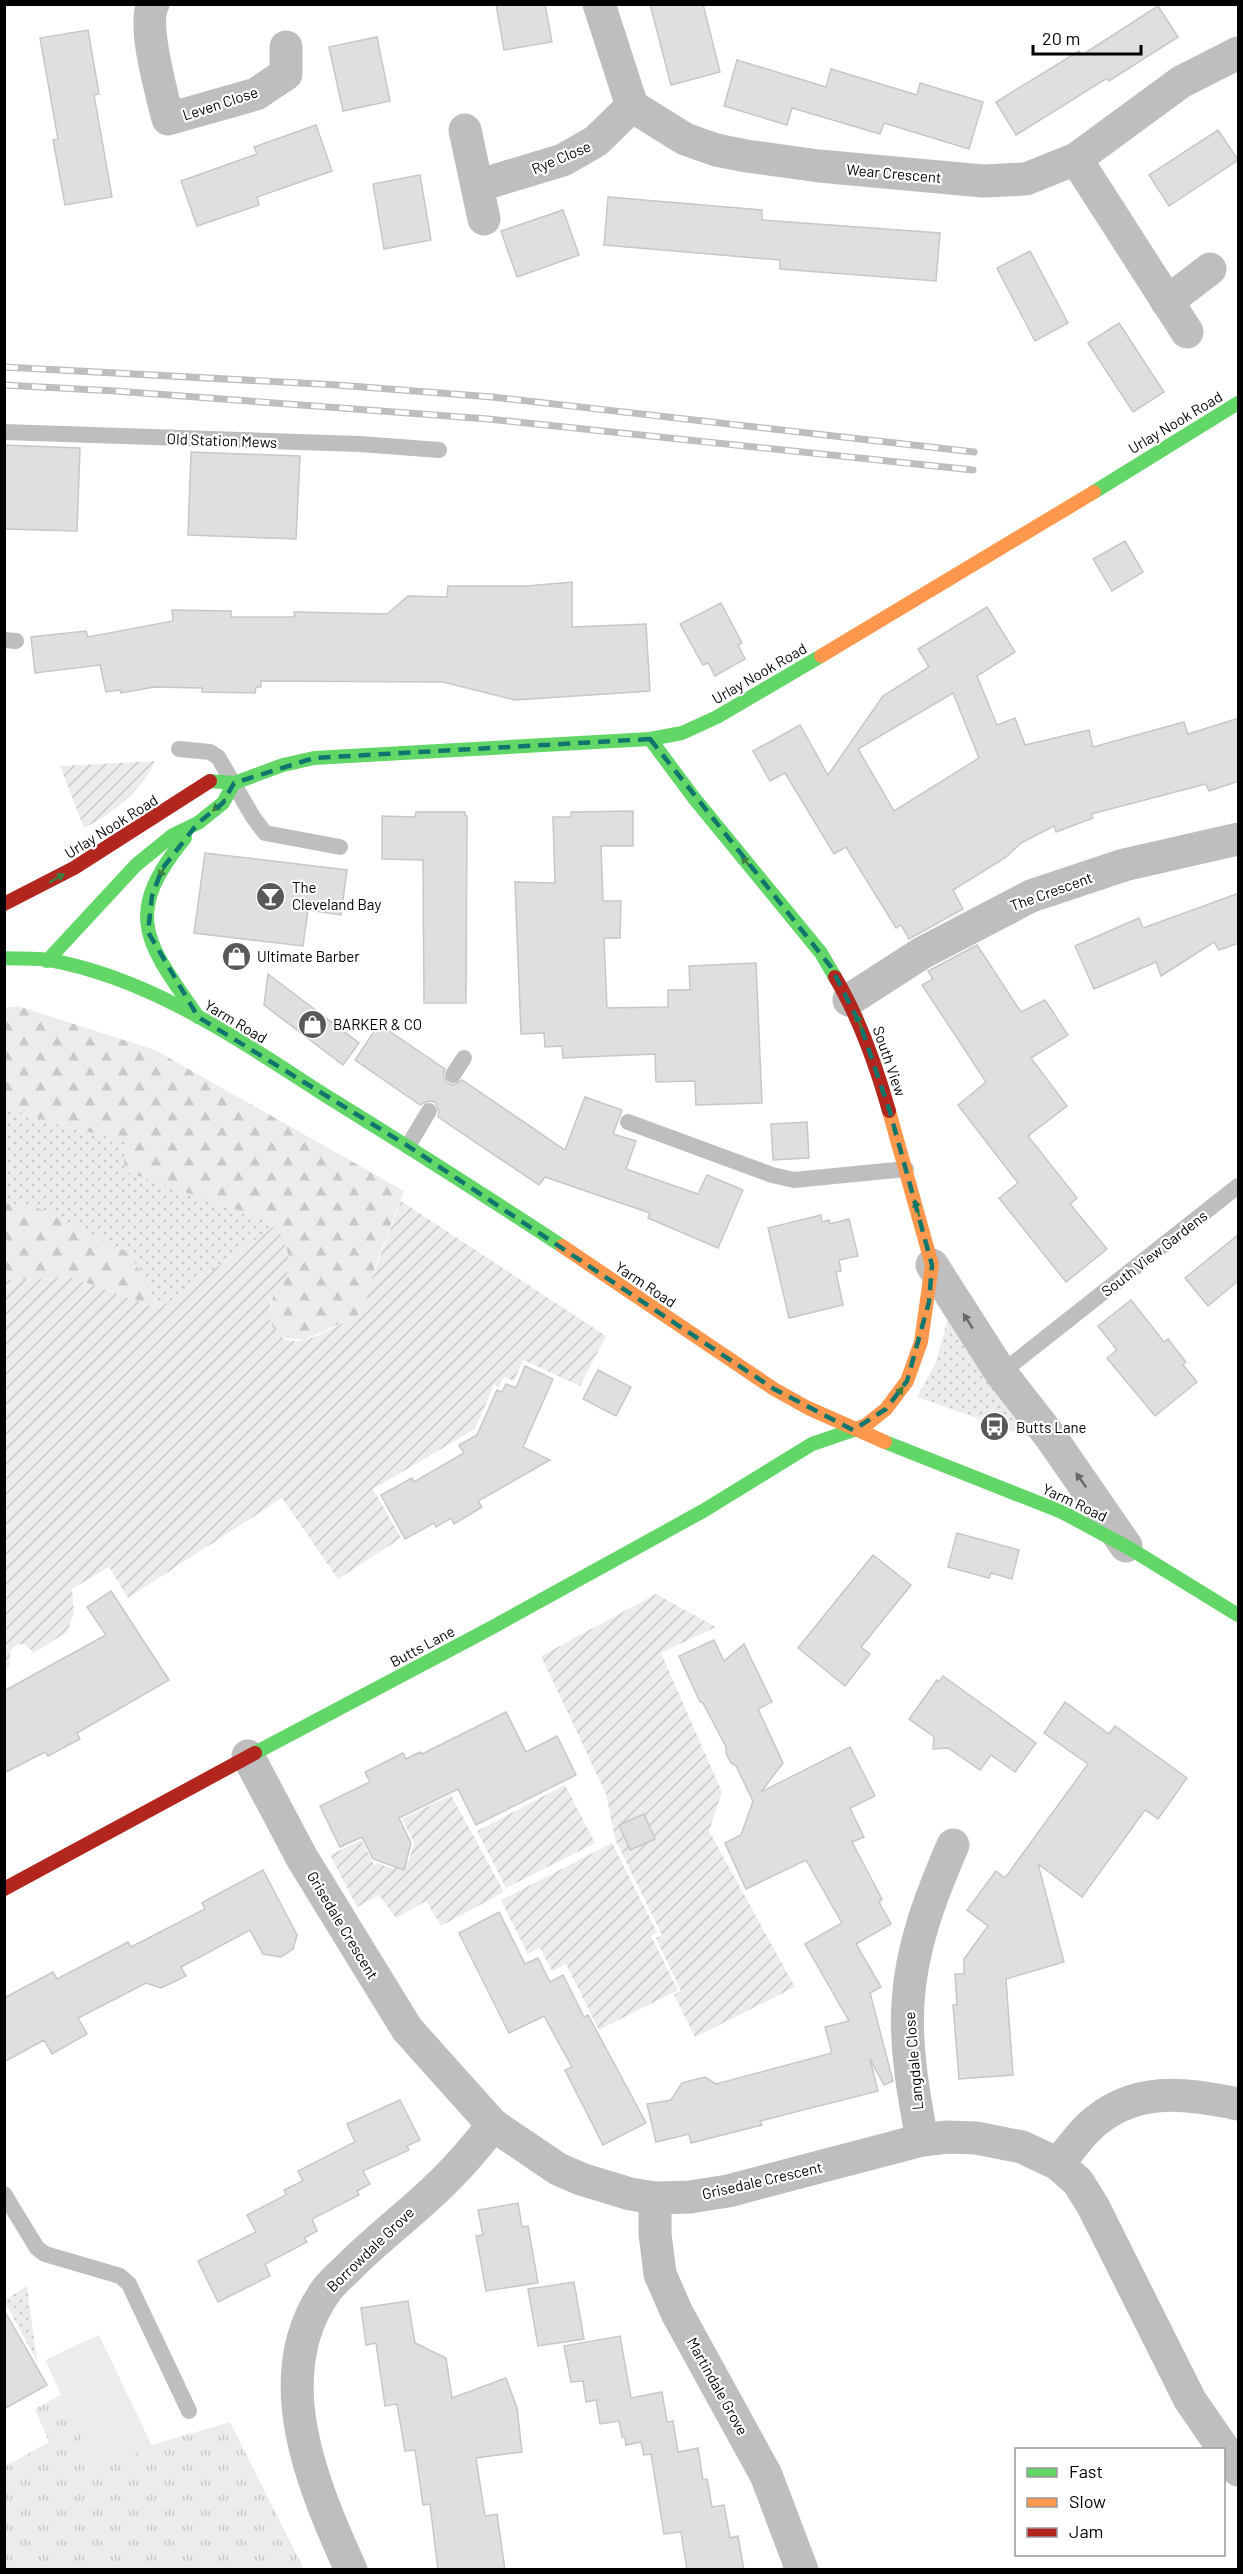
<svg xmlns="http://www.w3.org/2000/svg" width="1243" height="2574" font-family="Barlow,sans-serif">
<defs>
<pattern id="grass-dots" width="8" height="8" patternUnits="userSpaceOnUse" patternTransform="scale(1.5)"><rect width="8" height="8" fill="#ececec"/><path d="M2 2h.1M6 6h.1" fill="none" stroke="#c9c9c9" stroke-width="1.8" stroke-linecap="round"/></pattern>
<pattern id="forest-firs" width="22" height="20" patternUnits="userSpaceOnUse" patternTransform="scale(1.5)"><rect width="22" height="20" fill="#ececec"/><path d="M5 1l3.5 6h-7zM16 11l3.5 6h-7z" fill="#c9c9c9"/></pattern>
<pattern id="park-tufts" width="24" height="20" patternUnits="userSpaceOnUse" patternTransform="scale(1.5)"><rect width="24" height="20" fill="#ececec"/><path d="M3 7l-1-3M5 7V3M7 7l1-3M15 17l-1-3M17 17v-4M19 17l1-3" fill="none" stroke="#c9c9c9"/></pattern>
<pattern id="garden-furrows" width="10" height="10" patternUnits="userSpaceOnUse" patternTransform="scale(1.5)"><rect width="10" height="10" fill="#ececec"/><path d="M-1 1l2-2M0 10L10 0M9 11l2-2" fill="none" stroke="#c9c9c9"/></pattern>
</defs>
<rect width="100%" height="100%" fill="#fff"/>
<!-- grass -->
<g fill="url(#grass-dots)">
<polygon points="5,1107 56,1124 125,1141 125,1171 277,1224 159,1309 129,1253 36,1207 5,1203"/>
<polygon points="948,1318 1033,1438 917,1397 936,1362"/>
<polygon points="27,2286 37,2361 5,2302 5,2300"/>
</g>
<!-- forest -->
<g fill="url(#forest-firs)">
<polygon points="18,1006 155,1050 404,1191 375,1267 365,1307 359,1315 304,1340 280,1337 273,1330 270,1315 273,1295 289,1269 289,1260 277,1224 124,1171 125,1141 56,1124 5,1107 5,1008"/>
<polygon points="4,1203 36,1207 130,1253 159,1309 73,1278 5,1280"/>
</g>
<!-- park -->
<polygon fill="url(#park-tufts)" points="61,2395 98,2471 155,2444 230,2422 304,2569 5,2569 4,2467 49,2442 35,2409"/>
<!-- garden -->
<g fill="url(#garden-furrows)">
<path d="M 155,761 C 141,793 114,812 84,828 L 60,766 Z"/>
<path d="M 401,1201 L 606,1336 L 580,1386 L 523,1360 L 514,1381 L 504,1377 L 499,1387 L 494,1385 L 475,1429 L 373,1489 L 401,1538 L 338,1579 L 282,1498 L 128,1598 L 109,1567 L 72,1589 L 74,1613 L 67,1632 L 34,1653 L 25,1644 C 11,1643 8,1654 10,1666 L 5,1669 L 5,1280 L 73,1278 L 159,1309 L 277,1224 C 281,1236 292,1256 289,1268 C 287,1278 276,1286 273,1296 C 264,1321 275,1346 305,1340 C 319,1337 345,1321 359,1315 L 365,1307 L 373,1275 Z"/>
<polygon points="656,1594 716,1627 661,1653 722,1792 709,1831 795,1987 695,2037 674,1995 681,1991 656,1938 662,1935 615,1839 606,1794 541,1656"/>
<polygon points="565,1785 595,1843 506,1888 477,1831"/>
<polygon points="451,1795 504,1892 441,1926 426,1901 396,1918 379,1895 357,1907 330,1855 361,1840 374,1865 377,1863 393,1869 409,1861 414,1842 402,1819"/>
<polygon points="612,1843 657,1932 651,1936 678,1990 599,2030 566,1964 552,1971 540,1948 528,1954 501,1900"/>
</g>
<!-- pitch -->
<polygon fill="#ececec" points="99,2335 152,2446 97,2472 45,2360"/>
<!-- building -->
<g fill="#dfdfdf" stroke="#c7c7c7" stroke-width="1.5" fill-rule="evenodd">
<polygon points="496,4 545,4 552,42 504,50"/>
<polygon points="650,4 703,4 720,72 671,85"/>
<polygon points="1158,6 1178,37 1109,81 1107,78 1016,135 996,102 1079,51 1082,55"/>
<polygon points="88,30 99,94 94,95 112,197 65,205 53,140 58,139 40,38"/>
<polygon points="377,37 390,101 343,111 329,47"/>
<polygon points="737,60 826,87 831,69 917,95 920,83 983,102 969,149 884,123 880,134 792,108 787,125 724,106"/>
<polygon points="316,125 332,171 257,197 259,205 197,226 181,181 257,154 254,147"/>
<polygon points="1218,130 1238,160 1169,206 1149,175"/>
<polygon points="420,175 431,240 384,249 373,184"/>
<polygon points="608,197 762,210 762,220 940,233 936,281 780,269 780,260 604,245"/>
<polygon points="563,210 579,255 517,277 501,231"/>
<polygon points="1030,251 1068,323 1035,341 997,268"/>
<polygon points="1119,323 1164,392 1133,412 1088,343"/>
<polygon points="4,445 80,448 77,531 4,529"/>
<polygon points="191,452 300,456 296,539 188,535"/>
<polygon points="1125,541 1143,572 1112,591 1093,559"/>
<polygon points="572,582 572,627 646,624 650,691 515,700 443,682 261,681 261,687 256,687 255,693 202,692 202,688 154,687 121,693 120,690 106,692 100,665 35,673 31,637 86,631 88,637 173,621 172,610 231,611 231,617 295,617 294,612 297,612 387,614 408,596 447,597 448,586 527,586"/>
<polygon points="721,603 742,643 738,645 745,659 715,676 708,663 703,665 680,624"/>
<path d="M 987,607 L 1015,652 L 977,676 L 997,725 L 1015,718 L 1025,745 L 1089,730 L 1093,747 L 1184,722 L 1188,734 L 1239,718 L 1239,781 L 1209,791 L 1206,784 L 1091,814 L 1093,818 L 1056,832 L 1054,826 L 1021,843 L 1005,858 L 953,890 L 963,909 L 909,939 L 901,925 L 896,928 L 846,847 L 834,854 L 785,773 L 770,781 L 753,751 L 800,725 L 828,775 L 883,696 L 929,667 L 918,649 ZM 953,693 L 979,758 L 894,811 L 858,749 Z"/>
<polygon points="633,811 633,846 601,846 603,901 621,901 620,938 604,938 607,1008 668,1007 668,990 690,990 689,966 756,963 762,1103 696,1105 695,1081 656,1082 655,1054 563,1058 562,1046 545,1047 544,1033 521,1034 515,882 555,883 553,817 571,817 571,812"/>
<polygon points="416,812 465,812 465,816 467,816 466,1003 424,1003 423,860 382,859 382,816 415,817"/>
<polygon points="205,853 347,870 341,915 308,910 303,946 194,933"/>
<polygon points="1239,893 1239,943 1219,950 1214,942 1161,976 1156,962 1094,989 1075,946 1139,918 1143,928"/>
<polygon points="977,945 1021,1012 1045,1000 1068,1035 1031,1058 1067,1106 1028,1136 1077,1198 1070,1204 1107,1249 1066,1282 999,1198 1018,1183 958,1105 986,1082 922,985 933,979 928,971"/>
<polygon points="268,974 359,1043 343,1065 264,1005"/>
<polygon points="379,1024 445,1069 443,1075 447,1083 453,1085 462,1080 565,1150 585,1097 622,1110 613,1134 636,1141 626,1169 698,1194 707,1175 743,1190 718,1248 648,1218 650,1213 545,1177 539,1185 438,1117 439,1111 435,1102 429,1101 420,1105 355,1060"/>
<polygon points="807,1122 809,1158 773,1160 771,1124"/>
<polygon points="821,1215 822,1222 829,1220 830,1224 849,1219 858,1256 839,1260 841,1271 836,1272 843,1305 789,1318 768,1228"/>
<polygon points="1239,1234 1239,1280 1208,1306 1185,1278"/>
<polygon points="1131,1300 1164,1342 1168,1339 1186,1362 1183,1365 1197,1382 1155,1416 1107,1358 1117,1350 1098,1326"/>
<polygon points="525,1366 553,1379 523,1447 550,1460 478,1501 482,1507 454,1524 451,1518 436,1527 434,1523 405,1539 381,1495 412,1478 414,1482 464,1453 459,1445 477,1435 497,1390 502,1392 506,1384 516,1388"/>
<polygon points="598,1370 631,1387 616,1416 583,1399"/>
<polygon points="957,1533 1019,1550 1012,1579 991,1573 989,1578 948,1567"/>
<polygon points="873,1555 911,1585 861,1647 870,1654 845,1686 798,1648"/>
<polygon points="111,1591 169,1680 77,1733 80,1739 48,1756 45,1752 4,1773 4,1691 106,1635 87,1607"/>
<polygon points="714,1640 724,1661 744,1644 772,1702 758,1709 783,1763 761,1792 850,1747 875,1796 850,1808 864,1837 852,1842 882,1899 879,1902 891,1924 856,1944 881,1987 870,1993 893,2081 884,2085 870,2059 878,2091 760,2121 762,2125 691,2143 689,2134 656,2142 647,2104 671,2100 682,2083 705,2077 716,2084 832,2053 825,2027 849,2021 805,1944 842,1923 806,1860 746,1889 725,1843 741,1835 753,1801 736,1766 731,1763 726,1753 726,1747 703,1703 700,1702 679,1656"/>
<polygon points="943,1676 1036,1743 1015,1772 991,1755 980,1770 948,1748 933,1749 934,1737 909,1719 937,1680 939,1682"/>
<polygon points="1065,1702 1109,1734 1115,1726 1187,1778 1158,1819 1145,1810 1082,1897 1038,1864 1064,1962 1006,1979 1013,2075 959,2079 953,2005 957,2005 955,1974 964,1974 964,1959 988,1926 967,1910 996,1871 1005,1878 1088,1764 1044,1733"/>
<polygon points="506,1712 526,1752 557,1736 576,1775 476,1825 458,1789 399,1818 411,1843 404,1870 373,1859 362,1837 340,1847 320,1806 370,1782 365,1772 403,1753 406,1759 420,1752 422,1754"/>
<polygon points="644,1814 655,1839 630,1850 619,1825"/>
<polygon points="263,1870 297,1935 293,1949 281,1957 263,1954 250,1930 181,1967 186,1976 161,1988 146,1983 78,2018 87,2034 52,2054 44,2040 4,2062 4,1998 53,1972 57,1979 128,1942 131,1947 205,1909 202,1903 205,1901"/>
<polygon points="499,1912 525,1964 538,1958 550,1982 563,1975 584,2017 588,2015 646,2123 603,2145 565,2070 572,2067 544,2016 509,2033 459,1933"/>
<polygon points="400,2100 420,2140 407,2146 409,2150 363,2171 370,2184 357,2191 359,2195 312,2219 317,2231 304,2238 307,2242 265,2264 270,2276 218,2302 198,2261 256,2232 247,2215 286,2195 284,2190 303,2181 298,2171 355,2142 347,2124"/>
<polygon points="518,2203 522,2227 528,2226 538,2283 486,2291 476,2236 483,2235 478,2210"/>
<polygon points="574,2282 584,2339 538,2346 528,2289"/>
<polygon points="408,2301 415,2343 446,2358 452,2398 506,2378 517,2408 522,2452 476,2458 485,2516 497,2514 505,2570 438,2570 430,2504 423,2505 415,2450 405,2451 397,2404 385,2406 376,2343 366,2345 361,2308"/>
<polygon points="4,2310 47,2385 4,2409"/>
<polygon points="620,2336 631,2398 662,2392 667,2422 673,2421 678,2452 698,2448 703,2480 707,2479 712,2507 724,2505 730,2538 738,2536 744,2570 687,2570 681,2532 664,2534 651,2454 644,2455 641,2442 626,2445 625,2437 622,2437 619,2421 600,2424 596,2400 586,2402 583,2381 571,2382 564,2346"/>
</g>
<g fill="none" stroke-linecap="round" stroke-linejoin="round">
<!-- lane -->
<g stroke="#bebebe" stroke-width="16">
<polyline points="4,432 360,444 439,450"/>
<polyline points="4,640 16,641"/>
<polyline points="179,749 210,752 218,757 253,817 265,833 340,847"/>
<polyline points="453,1075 464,1058"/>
<polyline points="628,1122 772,1175 794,1180 906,1169"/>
<polyline points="408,1146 429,1111"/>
<polyline points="1001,1373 1238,1186"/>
<polyline points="4,2194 37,2248 45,2254 110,2273 120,2276 129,2284 189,2411"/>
</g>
<!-- street -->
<g stroke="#bebebe" stroke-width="33">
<path d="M 153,4 C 142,26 162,94 168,119 L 256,94 L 286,74 L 286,47"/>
<polyline points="599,4 632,106 685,139 716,150 746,156 819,166 983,181 1026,179 1076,159 1181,82 1238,53"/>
<polyline points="465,130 484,219"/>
<polyline points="1076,159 1187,332"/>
<polyline points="477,186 563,160 596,141 632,106"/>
<polyline points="1167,302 1210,269"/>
<polyline points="849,1000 922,953 1031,896 1124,865 1238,839"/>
<polyline points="932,1265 1001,1373 1050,1436 1126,1546"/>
<polyline points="248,1756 302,1858 407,2029 493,2125 558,2169 581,2179 630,2194 655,2198 690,2197 728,2191 922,2140 948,2137 976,2138 1022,2147 1058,2164 1078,2182 1093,2206 1190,2400 1238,2470"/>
<path d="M 922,2140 C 914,2096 905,2049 908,2003 C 911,1947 931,1896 953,1845"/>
<path d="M 1058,2164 C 1068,2152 1077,2139 1088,2128 C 1132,2085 1185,2093 1238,2104"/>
<polyline points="655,2198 655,2234 660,2274 677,2313 766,2475 802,2570"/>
<path d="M 351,2570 C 313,2486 266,2377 325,2292 C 331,2283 342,2274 350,2266 C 381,2235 417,2209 448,2177 C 464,2161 479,2143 493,2125"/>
</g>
<!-- fast -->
<g stroke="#63d668" stroke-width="14">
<polyline points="1094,492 1238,403"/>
<polyline points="650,739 694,798 821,953 835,977"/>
<polyline points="210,781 234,783 283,765 314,758 650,739 682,733 717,717 821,656"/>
<path d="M 185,838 C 120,917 148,944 198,1017"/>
<path d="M 4,958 C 19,959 35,958 49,960 C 156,979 247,1046 336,1102 C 412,1149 487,1197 562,1246"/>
<polyline points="47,961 136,865 173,835 198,823 223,803 234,783"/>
<polyline points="885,1442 1062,1512 1129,1548 1238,1615"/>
<polyline points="255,1753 491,1628 703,1511 812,1444 859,1428"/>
</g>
<!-- slow -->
<g stroke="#ff974d" stroke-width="14">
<polyline points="821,656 1094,492"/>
<polyline points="562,1246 774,1389 808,1408 885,1442"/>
<polyline points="859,1428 866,1425 886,1409 907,1381 921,1342 932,1265 889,1111"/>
</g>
<!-- jam -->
<g stroke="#b3261e" stroke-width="14">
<polyline points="4,904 74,868 210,781"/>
<path d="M 835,977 C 860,1019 876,1065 889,1111"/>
<polyline points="4,1889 255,1753"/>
</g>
<defs>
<g id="rail">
<polyline points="4,367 337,385 492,397 974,452"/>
<polyline points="4,385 115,391 488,419 973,470"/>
</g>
</defs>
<!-- rail casing -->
<use href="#rail" stroke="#bebebe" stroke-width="7"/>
<!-- rail -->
<use href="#rail" stroke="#fff" stroke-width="4.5" stroke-dasharray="14" stroke-linecap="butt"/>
</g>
<!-- one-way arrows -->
<defs><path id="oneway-solid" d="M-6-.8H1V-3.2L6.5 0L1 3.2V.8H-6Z" transform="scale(1.5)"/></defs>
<g fill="#3b803e">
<use href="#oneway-solid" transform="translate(219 805) rotate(136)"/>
<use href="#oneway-solid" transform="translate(747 863) rotate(-129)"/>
<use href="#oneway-solid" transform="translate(163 870) rotate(120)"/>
<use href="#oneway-solid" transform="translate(57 878) rotate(-30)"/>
<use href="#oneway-solid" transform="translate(859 1022) rotate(-113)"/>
<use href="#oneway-solid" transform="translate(917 1208) rotate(-106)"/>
<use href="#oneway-solid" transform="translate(898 1394) rotate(-55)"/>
</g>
<g fill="#686868">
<use href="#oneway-solid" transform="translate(968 1321) rotate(-122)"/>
<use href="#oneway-solid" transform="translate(1081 1480) rotate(-125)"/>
</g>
<!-- marked area -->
<path fill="none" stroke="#0f766e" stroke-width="4.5" stroke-dasharray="12 8" stroke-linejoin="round" d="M 650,739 L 831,967 L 860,1024 L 890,1112 L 932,1265 L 929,1302 L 907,1381 L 886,1409 L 853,1430 L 774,1389 L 408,1146 L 198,1017 L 148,932 L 152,896 L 162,869 L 198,823 L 223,803 L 234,783 L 314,758 Z"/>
<!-- icons -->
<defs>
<symbol id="bar-disc" viewBox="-11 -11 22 22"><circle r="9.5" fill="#595959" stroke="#fff"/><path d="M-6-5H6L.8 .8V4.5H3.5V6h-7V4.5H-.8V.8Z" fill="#fff"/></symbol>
<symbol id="shop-disc" viewBox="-11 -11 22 22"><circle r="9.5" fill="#595959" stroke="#fff"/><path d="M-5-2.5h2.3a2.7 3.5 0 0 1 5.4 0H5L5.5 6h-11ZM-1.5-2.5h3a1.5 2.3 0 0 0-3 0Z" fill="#fff"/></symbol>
<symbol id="bus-disc" viewBox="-11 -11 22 22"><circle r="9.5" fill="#595959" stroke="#fff"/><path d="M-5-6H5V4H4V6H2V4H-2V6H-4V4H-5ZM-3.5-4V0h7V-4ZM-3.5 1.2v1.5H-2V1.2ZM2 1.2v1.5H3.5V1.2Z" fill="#fff"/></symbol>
</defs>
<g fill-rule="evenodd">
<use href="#bar-disc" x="254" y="880" width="33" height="33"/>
<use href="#shop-disc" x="220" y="940" width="33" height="33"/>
<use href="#shop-disc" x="296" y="1008" width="33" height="33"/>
<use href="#bus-disc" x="978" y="1410" width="33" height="33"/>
</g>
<g text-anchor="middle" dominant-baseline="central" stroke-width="4.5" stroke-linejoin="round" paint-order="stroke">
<!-- street labels -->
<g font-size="15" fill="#000" stroke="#fff">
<text transform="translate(220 103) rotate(-18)">Leven Close</text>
<text transform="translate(561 157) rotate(-23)">Rye Close</text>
<text transform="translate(894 173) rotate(5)">Wear Crescent</text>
<text transform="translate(1175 422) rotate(-31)">Urlay Nook Road</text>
<text transform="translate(222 440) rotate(2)">Old Station Mews</text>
<text transform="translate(759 673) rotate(-30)">Urlay Nook Road</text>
<text transform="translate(111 826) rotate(-32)">Urlay Nook Road</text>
<text transform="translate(1051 891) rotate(-20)">The Crescent</text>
<text transform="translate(236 1021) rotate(31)">Yarm Road</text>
<text transform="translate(890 1061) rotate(71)">South View</text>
<text transform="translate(1154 1253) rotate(-38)">South View Gardens</text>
<text transform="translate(646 1284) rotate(34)">Yarm Road</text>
<text transform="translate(1075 1502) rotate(25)">Yarm Road</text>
<text transform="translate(422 1646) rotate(-28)">Butts Lane</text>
<text transform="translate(343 1925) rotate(59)">Grisedale Crescent</text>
<text transform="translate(913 2061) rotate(-95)">Langdale Close</text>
<text transform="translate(762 2180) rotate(-13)">Grisedale Crescent</text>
<text transform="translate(370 2249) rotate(-44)">Borrowdale Grove</text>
<text transform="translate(718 2386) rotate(61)">Martindale Grove</text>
</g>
<!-- poi labels -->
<g font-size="15" fill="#000" stroke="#fff" text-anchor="start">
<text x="292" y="887">The<tspan x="292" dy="17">Cleveland Bay</tspan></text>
<text x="257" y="956">Ultimate Barber</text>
<text x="333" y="1024">BARKER &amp; CO</text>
<text x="1016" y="1427">Butts Lane</text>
</g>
</g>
<!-- border -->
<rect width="1243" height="2574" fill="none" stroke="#000000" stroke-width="12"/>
<!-- legend -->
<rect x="1015" y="2448" width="210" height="108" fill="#ffffff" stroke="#999999" stroke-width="1.5"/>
<rect x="1027" y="2468" width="30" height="9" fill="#63d668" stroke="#999999" stroke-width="1.5"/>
<text x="1069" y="2478" font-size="18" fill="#000000">Fast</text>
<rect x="1027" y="2498" width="30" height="9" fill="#ff974d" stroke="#999999" stroke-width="1.5"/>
<text x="1069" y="2508" font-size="18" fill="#000000">Slow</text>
<rect x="1027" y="2528" width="30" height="9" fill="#b3261e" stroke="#999999" stroke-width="1.5"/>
<text x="1069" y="2538" font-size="18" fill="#000000">Jam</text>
<!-- scale -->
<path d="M1033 45v9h108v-9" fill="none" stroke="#000000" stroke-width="3"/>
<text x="1042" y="45" font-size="18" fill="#000000" stroke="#ffffff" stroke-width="4.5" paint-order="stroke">20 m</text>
</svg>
